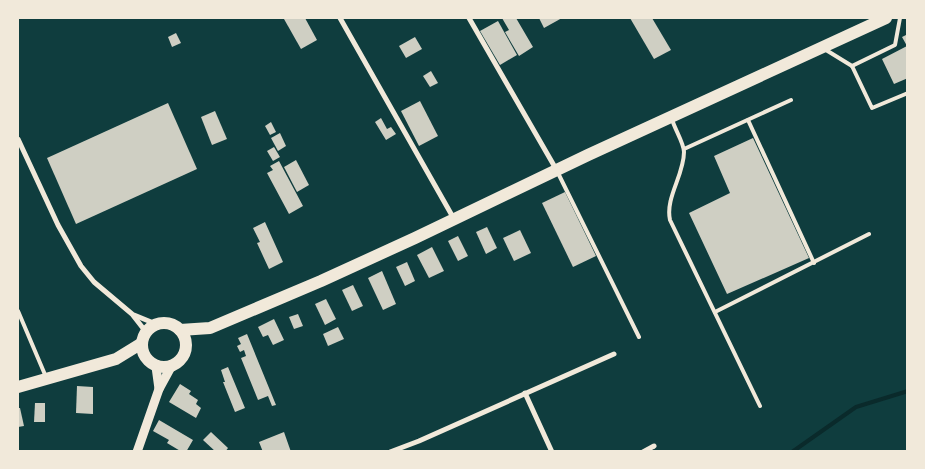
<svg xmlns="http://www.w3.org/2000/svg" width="925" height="469" font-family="Barlow,sans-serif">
<rect width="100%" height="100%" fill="#0f3d3e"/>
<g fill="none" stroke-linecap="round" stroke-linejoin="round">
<!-- stream -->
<polyline stroke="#0a2a2b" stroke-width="4" points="792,452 856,407 908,391"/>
</g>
<!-- building -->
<g fill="#cfcfc3">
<polygon points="287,18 305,18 317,40 301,49 284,19"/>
<polygon points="502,18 516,18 533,47 519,56 505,32 509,30"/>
<polygon points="539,18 562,18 544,28"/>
<polygon points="630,18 652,18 671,50 654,59"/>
<polygon points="498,21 517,55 500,65 480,31"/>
<polygon points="176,33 181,43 172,47 168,37"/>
<polygon points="908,34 908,78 894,84 882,59 907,46 902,37"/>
<polygon points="415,37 422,49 406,58 399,46"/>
<polygon points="431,71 438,83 430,87 423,76"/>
<polygon points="420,101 438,136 419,146 401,111"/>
<polygon points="168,103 197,169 76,224 47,158"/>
<polygon points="215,111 227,139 212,145 201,117"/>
<polygon points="381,118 387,129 391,127 396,134 386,140 375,122"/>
<polygon points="271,122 276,132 270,135 265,126"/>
<polygon points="280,133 286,146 278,151 271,138"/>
<polygon points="753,138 809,258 727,294 689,213 730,193 714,156"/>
<polygon points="274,147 280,157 273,161 267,151"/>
<polygon points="296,160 309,185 297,192 284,167"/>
<polygon points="279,161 303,206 289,214 267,173 273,170 270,166"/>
<polygon points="565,192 596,256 573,267 542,203"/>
<polygon points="265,222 283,262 269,269 257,243 260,242 253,228"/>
<polygon points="487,227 497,248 486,254 476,232"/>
<polygon points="520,230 531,253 514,261 503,238"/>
<polygon points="458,236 468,256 458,261 448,241"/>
<polygon points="432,247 444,271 429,278 417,255"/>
<polygon points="407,262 415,281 405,286 396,267"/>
<polygon points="382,271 396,304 383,310 368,278"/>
<polygon points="353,285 363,306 352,311 342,290"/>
<polygon points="326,299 336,319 325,325 315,304"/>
<polygon points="298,314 303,326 294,329 289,317"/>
<polygon points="274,319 284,340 273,345 268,335 263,337 258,327"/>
<polygon points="338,327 344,339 328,346 323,334"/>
<polygon points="247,334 276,405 272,406 268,396 258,400 241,358 246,356 244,350 240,352 237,346 241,344 238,338"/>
<polygon points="228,367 245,408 235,412 223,382 225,382 221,370"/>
<polygon points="180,384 191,391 189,394 198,400 196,404 201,408 196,418 169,402"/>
<polygon points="77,386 93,387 93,414 76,413"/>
<polygon points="35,403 45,403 45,422 34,422"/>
<polygon points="18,408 20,408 24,426 18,427"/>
<polygon points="159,420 193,440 186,452 182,452 167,443 169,440 153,431"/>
<polygon points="211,432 228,448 225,452 216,452 203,440"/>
<polygon points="284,432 291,452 263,452 259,442"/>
</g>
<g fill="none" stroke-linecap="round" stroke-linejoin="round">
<!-- service -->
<g stroke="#f1e9da" stroke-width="4">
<polyline points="826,50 852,66 872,108 908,93"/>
<polyline points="852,66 895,45 900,18"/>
<path d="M 672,119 C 674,128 684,143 684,152 C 684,175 665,198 670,220 L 760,406"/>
<polyline points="748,120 814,263"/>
<polyline points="684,149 791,100"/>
<polyline points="558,173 639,337"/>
<polyline points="18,311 46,377"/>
<polyline points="715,312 869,234"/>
</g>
<!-- minor -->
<g stroke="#f1e9da" stroke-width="5">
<polyline points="340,18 454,219"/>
<polyline points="469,18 556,169"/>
<polyline points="18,139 58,225 81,266 94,282 132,314 146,332"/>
<polyline points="134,315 156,324"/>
<polyline points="525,393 552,452"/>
<polyline points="390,452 419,441 614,354"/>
<polyline points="643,452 654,446"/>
</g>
<!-- tertiary -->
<g stroke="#f1e9da" stroke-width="9">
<polyline points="156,367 159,389"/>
<polyline points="137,452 159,389 171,367"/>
</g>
<!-- trunk -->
<g stroke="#f1e9da" stroke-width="12">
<circle cx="164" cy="345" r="22"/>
<polyline points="180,330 210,328 321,281 415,238 588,155 886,18"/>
<polyline points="18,387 116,359 142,343"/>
</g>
</g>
<!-- border -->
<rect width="925" height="469" fill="none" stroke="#f1e9da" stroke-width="38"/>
</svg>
